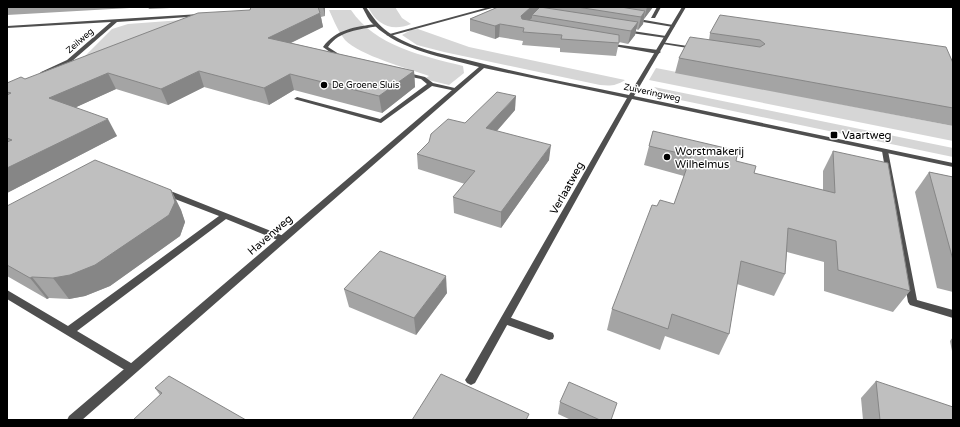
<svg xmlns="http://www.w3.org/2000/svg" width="960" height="427" font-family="'Varela Round',sans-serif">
<rect width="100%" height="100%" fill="#fff"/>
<!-- green -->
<g fill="#d6d6d6">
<path d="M 368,7 L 395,7 L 402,18 L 411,24 C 392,32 377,25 368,7 Z"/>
<path d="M 329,10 L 351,10 C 375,46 423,56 463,66 L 464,73 L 449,85 L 424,79 L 429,76 C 409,69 359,55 345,40 C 338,31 334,21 329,10 Z"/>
<polygon points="261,14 81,60 112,29 128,24"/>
<path d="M 418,29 L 469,47 L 625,80 C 616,86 610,86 600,85 L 444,52 L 417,45 L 402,35 L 411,30 Z"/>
<polygon points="656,68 953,126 953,141 649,80"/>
<polygon points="654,87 953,148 953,157 666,97"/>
</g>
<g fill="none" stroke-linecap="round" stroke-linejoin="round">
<!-- service -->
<g fill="#4f4f4f" fill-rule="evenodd">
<polygon points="489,7 492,8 390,36 386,35"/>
<polygon points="657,7 661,7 655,18 651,18"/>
<polygon points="633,18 673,25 675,26 673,27 631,20 631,19"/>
<path d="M 376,24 L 378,25 L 378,26 C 359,30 340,30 328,47 L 345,58 L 345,60 L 341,60 L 323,47 C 336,29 355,27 376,24 Z"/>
<polygon points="626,30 666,36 668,37 666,38 624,32 624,30"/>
<polygon points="661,42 694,47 696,48 694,49 663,44 661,44"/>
<polygon points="606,43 658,50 661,52 658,54 608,45 606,44"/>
<polygon points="404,72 425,77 433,83 459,89 456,91 432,86 381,123 294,99 297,97 380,119 427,84 421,79 402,75 402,73"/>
<polygon points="885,149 888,151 917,300 953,310 953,318 910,305 908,302 882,151"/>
<polygon points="162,190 168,190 286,237 287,239 283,242 280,241 226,219 77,331 136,366 137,369 136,372 132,374 128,372 7,299 7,290 68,326 219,216 162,194 161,192"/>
<polygon points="506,316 553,333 554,336 553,339 549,340 502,323 501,320 502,317"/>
</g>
<!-- minor -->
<g fill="#4f4f4f" fill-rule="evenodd">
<polygon points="314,7 331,7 315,9 313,8"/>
<path d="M 362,7 L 366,7 C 373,17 378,25 388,32 C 411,48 441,54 468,60 C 521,74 575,84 629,95 L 682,7 L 686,7 L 634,96 L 953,163 L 953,167 L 632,99 L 475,383 L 471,385 L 467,383 L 465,380 L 467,377 L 627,98 L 484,68 L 82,420 L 67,420 L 69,416 L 479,67 C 444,57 401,51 374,25 C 368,20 366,13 362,7 Z"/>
<polygon points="200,14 202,14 202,16 117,22 71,62 43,75 40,73 41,72 67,60 111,22 7,28 7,26"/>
</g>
</g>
<!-- wall -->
<g fill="#a4a4a4">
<polygon points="7,7 147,7 7,15"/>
<polygon points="148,7 191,7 149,9"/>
<polygon points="251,7 325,7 325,16 321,17 323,27 291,43 414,71 415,87 382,113 294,90 269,105 204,87 168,105 116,89 76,107 117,136 7,193 7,83 25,79 250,10"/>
<polygon points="498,7 544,7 543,8 546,8 546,7 653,7 644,19 643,24 638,30 636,29 635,35 628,44 619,42 616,56 560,52 560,48 522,45 523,41 499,37 495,39 470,31 470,19"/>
<polygon points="710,33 953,63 953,126 675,73 679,58 709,40"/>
<polygon points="515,110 497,131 549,160 501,228 454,213 453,197 465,184 418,169 417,154 465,123"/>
<polygon points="653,131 736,161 754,173 823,190 823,171 833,151 910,291 893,312 824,291 824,262 787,252 785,274 774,296 737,284 729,334 719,355 665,336 660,350 607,330 612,309 657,206 674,204 684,176 644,165"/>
<polygon points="929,172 953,177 953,292 937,288 915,192"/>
<polygon points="171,190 181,210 185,222 180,236 110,286 85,296 69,299 49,298 47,299 7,276 7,206"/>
<polygon points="344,289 447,293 416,335 349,307"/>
<polygon points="953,337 953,356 950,341"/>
<polygon points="876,381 953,420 863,420 861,398"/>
<polygon points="155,388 246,420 160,395"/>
<polygon points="560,402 612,420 571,420 558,414"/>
</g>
<!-- shaded-wall -->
<g fill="#868686">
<polygon points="323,7 325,7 325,16"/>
<polygon points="531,7 544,7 535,15 532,15 532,18 520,28 521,16"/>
<polygon points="647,7 653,7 644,19"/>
<polygon points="645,11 643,24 638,30 641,17"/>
<polygon points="320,13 323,27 272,52 268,38"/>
<polygon points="638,22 635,35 628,44 631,31"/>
<polygon points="500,24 499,37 495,39 495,26"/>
<polygon points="199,71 204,87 168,105 161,89"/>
<polygon points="414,71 415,87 382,113 379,96"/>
<polygon points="108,73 116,89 59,115 49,98"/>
<polygon points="290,74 294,90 269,105 264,88"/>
<polygon points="516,96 515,110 486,143 486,128"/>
<polygon points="108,119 117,136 7,193 7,168"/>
<polygon points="551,145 549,160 501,228 501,212"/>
<polygon points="171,190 181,210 185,222 180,236 110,286 85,296 69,299 53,278"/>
<polygon points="446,276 447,293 416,335 414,318"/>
<polygon points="32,277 49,298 47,299 30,278"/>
</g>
<!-- building -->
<g fill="#bfbfbf" stroke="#868686">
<polygon points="251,7 318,7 320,13 268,38 414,71 379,96 290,74 264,88 199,71 161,89 108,73 49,98 108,119 7,168 7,142 12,140 7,138 7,95 11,93 7,92 7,83 21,77 25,79 198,13 250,10"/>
<polygon points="498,7 531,7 521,16 522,19 619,35 619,43 561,39 562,35 523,32 524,28 500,24 495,26 470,19"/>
<polygon points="540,7 638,22 631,31 532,15"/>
<polygon points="577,7 621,7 645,11 641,17"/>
<polygon points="720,15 946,47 953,63 953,108 679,58 690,37 760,47 765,44 760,40 710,33"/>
<polygon points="497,92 516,96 486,128 551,145 501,212 453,197 475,171 417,154 429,142 431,134 448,119 465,123"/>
<polygon points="653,131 738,151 736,161 756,166 754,173 835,193 833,151 888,163 910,291 838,270 836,241 788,228 785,274 741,261 729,334 672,314 668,329 612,309 652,205 657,206 660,200 674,204 691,156 649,146"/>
<polygon points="95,160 171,190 175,202 169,215 95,265 70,275 53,278 32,277 30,278 7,265 7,206"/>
<polygon points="929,172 953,177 953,260"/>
<polygon points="380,251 446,276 414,318 344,289"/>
<polygon points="441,374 529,414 526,420 412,420"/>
<polygon points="169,376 246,420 133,420 162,393 155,388"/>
<polygon points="876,381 953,407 953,420 880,420"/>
<polygon points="569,382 617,403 611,420 600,420 560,402"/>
</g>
<!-- markers -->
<g fill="#000" stroke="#fff" stroke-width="1.5">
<circle cx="324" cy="85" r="4"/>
<rect x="830" y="131" width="8" height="8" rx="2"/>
<circle cx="667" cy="157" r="4"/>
</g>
<g text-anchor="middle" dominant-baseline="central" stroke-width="3" stroke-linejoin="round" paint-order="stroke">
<!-- far-street labels -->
<g font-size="9" fill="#000" stroke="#fff">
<text transform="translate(80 41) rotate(-41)">Zeilweg</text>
<text transform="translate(652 93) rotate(12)">Zuiveringweg</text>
</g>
<!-- far-poi labels -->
<g font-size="9" fill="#000" stroke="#fff" text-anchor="start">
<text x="332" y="85">De Groene Sluis</text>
</g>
<!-- poi labels -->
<g font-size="11" fill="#000" stroke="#fff" text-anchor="start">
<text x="842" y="135">Vaartweg</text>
<text x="675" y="151">Worstmakerij<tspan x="675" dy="13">Wilhelmus</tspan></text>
</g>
<!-- street labels -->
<g font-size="11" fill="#000" stroke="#fff">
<text transform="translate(567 188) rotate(-61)">Verlaatweg</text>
<text transform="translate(270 235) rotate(-41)">Havenweg</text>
</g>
</g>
<!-- border -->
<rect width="960" height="427" fill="none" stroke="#000000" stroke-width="16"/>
</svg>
